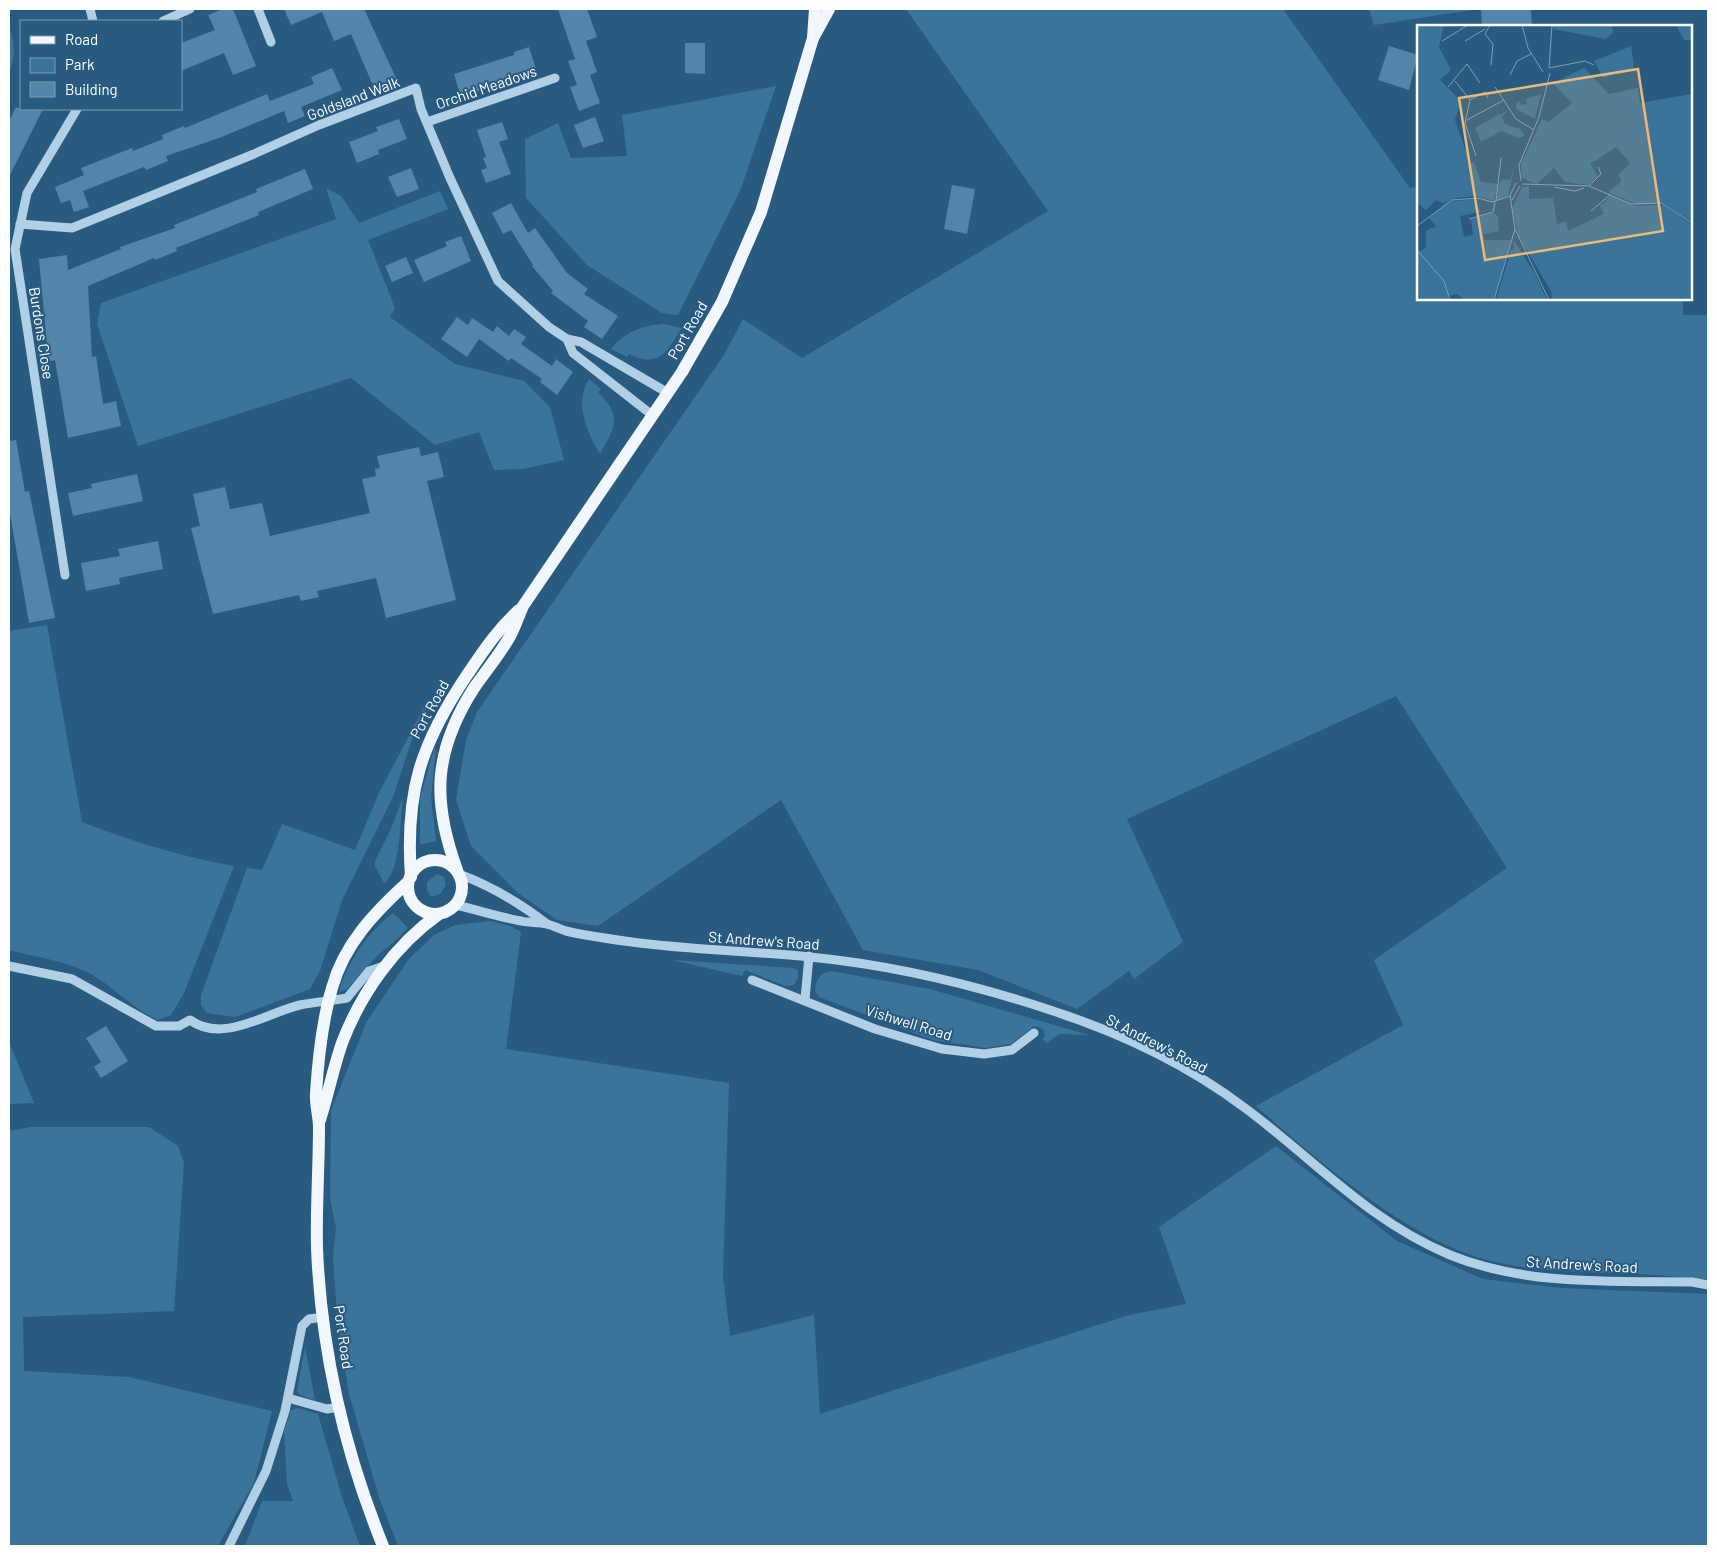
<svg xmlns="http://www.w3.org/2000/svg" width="1717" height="1555" font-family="Barlow,sans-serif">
<rect width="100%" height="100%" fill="#295b80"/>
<!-- green -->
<g fill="#3a749b">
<path d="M 906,9 L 1283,9 L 1410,188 L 1418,187 L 1418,299 L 1683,299 L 1683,315 L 1708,315 L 1708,1280 C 1686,1278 1663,1275 1640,1274 C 1592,1272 1543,1273 1496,1262 C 1412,1244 1320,1162 1256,1106 L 1403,1025 L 1374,960 L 1507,868 L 1396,696 L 1127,819 L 1183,942 L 1134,979 L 1129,971 L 1077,1009 L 978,970 L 863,950 L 781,800 L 598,926 L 557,920 L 518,893 L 471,846 L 456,800 L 466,740 L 477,712 L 724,355 L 743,319 L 802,358 L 1048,211 Z"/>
<polygon points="1369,9 1479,9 1374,25"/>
<path d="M 9,28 C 15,39 16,60 9,72 Z"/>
<polygon points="776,86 740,191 678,315 662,313 587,265 526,198 525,139 558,123 571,158 627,156 622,115"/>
<polygon points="326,188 341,196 359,223 440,191 448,209 368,240 395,308 390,317 455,364 524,381 550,407 564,460 523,469 494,470 479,432 435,445 351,378 138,446 97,324 101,303 336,219"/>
<path d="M 664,324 L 682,328 C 667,351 660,369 629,354 L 627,357 L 611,349 C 624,332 644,325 664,324 Z"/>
<path d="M 589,379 L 601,389 L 598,392 C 623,417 615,427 600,454 C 587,433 574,402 589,379 Z"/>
<path d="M 47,625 L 82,822 C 132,841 182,857 234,866 L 184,993 L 171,1015 L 158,1020 C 133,1009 115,988 91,974 C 66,961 36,957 9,950 L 9,631 Z"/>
<polygon points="424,707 426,708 426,712 412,739 393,797 342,900 320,971 310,989 235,1017 207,1013 201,1005 201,995 247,868 262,870 282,824 355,850 379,793"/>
<polygon points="434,749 436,749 431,797 436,841 420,845 420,798"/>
<path d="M 403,797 C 400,817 401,873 384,883 L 375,866 L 375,861 L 391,829 Z"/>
<polygon points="437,874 444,877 446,885 440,894 431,897 427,890 427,882"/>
<path d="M 393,913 L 408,928 L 394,942 L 378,955 L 347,989 L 339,992 C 347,962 368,932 393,913 Z"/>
<polygon points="491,921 510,926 521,932 506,1049 729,1083 723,1276 730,1336 814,1315 820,1414 1129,1315 1186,1304 1159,1227 1276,1146 1397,1241 1483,1279 1561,1288 1708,1294 1708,1546 398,1546 379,1497 349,1394 337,1314 333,1257 336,1228 330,1198 331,1110 367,1021 409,959 434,935 455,925"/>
<polygon points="672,960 793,968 798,970 798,978 794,985 785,986 745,970 742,976"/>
<path d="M 831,971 L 930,989 L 1089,1035 L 1059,1034 L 1047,1043 L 1042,1039 L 1045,1035 L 1043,1029 L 1034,1026 L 1011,1044 L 986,1048 L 933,1040 L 819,997 L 815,991 C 816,980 819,973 831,971 Z"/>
<polygon points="9,1042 34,1103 9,1104"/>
<polygon points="31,1127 149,1127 178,1146 184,1163 174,1311 23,1317 24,1371 129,1377 272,1411 254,1483 218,1546 9,1546 9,1131"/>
<polygon points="305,1347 315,1400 300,1395 297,1391"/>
<polygon points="298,1408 318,1414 342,1497 360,1546 245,1546 262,1501 293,1501 287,1484 284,1432 291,1410"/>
</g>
<!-- building -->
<g fill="#5285a9">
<polygon points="223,9 233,9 256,66 233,75 224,53 181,71 181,43 215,30 208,15"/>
<polygon points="284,9 364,9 396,78 374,88 351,34 334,41 322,12 291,25"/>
<polygon points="558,9 587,9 597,37 586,41 597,72 590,75 600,103 579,111 570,87 577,85 568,61 575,59"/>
<polygon points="1495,9 1531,9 1532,26 1515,26 1515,24 1482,26 1481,10"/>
<polygon points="685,43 705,43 705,74 685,73"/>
<polygon points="1389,46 1418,55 1409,90 1378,80"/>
<polygon points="529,47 536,69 515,77 515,79 461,97 454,74 514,55 514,52"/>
<polygon points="332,68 342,90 301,107 305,116 288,123 284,111 219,138 166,156 168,161 146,170 144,167 83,191 89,207 74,212 70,200 61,203 55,187 84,175 81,168 132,148 133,151 163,139 162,135 184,126 185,128 267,94 270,101 314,84 311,77"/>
<polygon points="16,107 20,109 43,109 9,177 9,121"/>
<polygon points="595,117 604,141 583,148 574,125"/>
<polygon points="399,119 407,139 378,150 379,154 357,163 349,142 378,131 376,127"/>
<polygon points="502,122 508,139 499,142 511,174 486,183 481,170 487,168 483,158 486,157 477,130"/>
<polygon points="411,168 419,189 397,197 388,177"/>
<polygon points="305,169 313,189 258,212 259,215 176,248 177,251 155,260 154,258 88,286 92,357 96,356 103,404 116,401 121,426 68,438 55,360 47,362 44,345 47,345 39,259 67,255 68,270 121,249 120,247 175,228 174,225 257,192 256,189"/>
<polygon points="952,185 975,189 967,234 944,229"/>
<polygon points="511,203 528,233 535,228 567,273 588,289 584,294 618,316 602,339 584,327 588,321 551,293 553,291 532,266 533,265 511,230 503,234 492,213"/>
<polygon points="461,236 471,261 424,282 414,260 447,246 445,242"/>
<polygon points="406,257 413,273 392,282 385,266"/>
<polygon points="457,317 468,325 472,318 493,332 497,326 509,336 514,329 526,337 521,344 552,366 556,359 573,372 557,395 540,382 542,379 511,358 509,361 479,339 467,357 441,339"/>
<polygon points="16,440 25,492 29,491 55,618 29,623 9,508 9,441"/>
<polygon points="419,447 421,456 438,452 444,477 427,481 456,600 386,618 376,578 317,591 319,597 301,601 299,595 213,614 191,528 200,526 193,494 225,487 230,509 262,503 270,536 370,513 362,479 376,476 375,469 380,468 377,456"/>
<polygon points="137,474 143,501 73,516 68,493 92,488 91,484"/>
<polygon points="158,541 163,569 119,578 120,584 86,591 81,563 120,556 118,549"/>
<polygon points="106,1026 128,1061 101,1078 94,1067 101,1062 86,1038"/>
</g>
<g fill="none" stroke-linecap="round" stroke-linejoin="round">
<!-- minor -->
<g stroke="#b1d0e5" stroke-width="9">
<polyline points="90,9 93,21"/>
<polyline points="258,9 271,42"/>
<polyline points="163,21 190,9"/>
<polyline points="427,122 555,78"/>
<polyline points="20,224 72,228 254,154 319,125 416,88 421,109 450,178 498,281 549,327 567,339 581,342 668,393"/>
<polyline points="567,339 573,353 652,415"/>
<polyline points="65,575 15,249 27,193 77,109"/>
<path d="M 459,874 C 491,886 520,903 547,924"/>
<path d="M 456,905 C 478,910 499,917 521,921 C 529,923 539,922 547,924 C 554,926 560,929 566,931 C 587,936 610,939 632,942 C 691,950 751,951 810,957 C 892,965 972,984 1050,1010 C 1118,1032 1188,1065 1245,1108 C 1315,1160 1367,1220 1450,1255 C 1526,1286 1611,1281 1692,1282 L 1708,1285"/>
<path d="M 9,966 L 72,979 L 156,1026 L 179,1026 L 190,1020 C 223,1044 266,1013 300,1005 C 315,1002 331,1001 347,998 L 369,971 L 387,965"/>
<polyline points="752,980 875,1029 942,1049 984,1054 1012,1050 1034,1033"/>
<polyline points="805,999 809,956"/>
<polyline points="288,1398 327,1409 339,1407"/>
<polyline points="229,1546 266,1471 285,1411 302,1326 309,1319 324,1317"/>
</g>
<!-- major -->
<g stroke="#f1f7fd" stroke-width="12">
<polyline points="813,38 815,9"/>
<circle cx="435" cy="887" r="27"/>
<path d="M 457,870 C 432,801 433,752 474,688 C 486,671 499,655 509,638 C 515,628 518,617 523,606 L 682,372 L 722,302 L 761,212 L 813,38 L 829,9"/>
<path d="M 411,877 C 405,793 420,745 467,675 C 484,650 497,630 519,610"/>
<path d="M 320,1120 C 328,1095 333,1069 342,1043 C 361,993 395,945 439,914"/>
<path d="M 383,1546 C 345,1452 321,1350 317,1248 C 316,1207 319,1167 319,1127 C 319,1116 315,1104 316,1093 C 318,1062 323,1018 332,988 C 344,944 375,912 408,882"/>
</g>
</g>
<g text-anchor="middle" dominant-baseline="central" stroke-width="4" stroke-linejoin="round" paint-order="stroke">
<!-- street labels -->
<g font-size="15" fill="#fff" stroke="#295b80">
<text transform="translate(486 87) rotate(-19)">Orchid Meadows</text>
<text transform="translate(353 98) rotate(-21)">Goldsland Walk</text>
<text transform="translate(687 330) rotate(-60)">Port Road</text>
<text transform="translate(42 333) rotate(81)">Burdons Close</text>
<text transform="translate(429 709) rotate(-61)">Port Road</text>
<text transform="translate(764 940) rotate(4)">St Andrew's Road</text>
<text transform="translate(909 1022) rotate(17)">Vishwell Road</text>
<text transform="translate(1157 1043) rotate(27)">St Andrew's Road</text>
<text transform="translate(1582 1264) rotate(3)">St Andrew's Road</text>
<text transform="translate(344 1337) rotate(82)">Port Road</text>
</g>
</g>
<!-- overview -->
<g transform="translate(1417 25)">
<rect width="275" height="275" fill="#295b80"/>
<path d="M 0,0 L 27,0 L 22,22 L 34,45 L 23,55 L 44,76 L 38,95 L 53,138 L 57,137 L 64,157 L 81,159 L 77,176 L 59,171 L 39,173 L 26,178 L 19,175 L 9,185 L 0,178 ZM 134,0 L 195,0 L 196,8 L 188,14 L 137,4 ZM 259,0 L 275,0 L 275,15 L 267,15 ZM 214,21 L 217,43 L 186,53 L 177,36 ZM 167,43 L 192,69 L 221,63 L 223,78 L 275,69 L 275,197 L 245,178 L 221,180 L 191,167 L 205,156 L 201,150 L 213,138 L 199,122 L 173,139 L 181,151 L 171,160 L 148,157 L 137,143 L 120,159 L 105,153 L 104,139 L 125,94 L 132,97 L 155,78 L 136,58 ZM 124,69 L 118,94 L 100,85 L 99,79 L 102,76 L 104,80 L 110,79 L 109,74 ZM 91,85 L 85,92 L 88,99 L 103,104 L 108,111 L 101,113 L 85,106 L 64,117 L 58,103 L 81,90 L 79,87 L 83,90 ZM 98,139 L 91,171 L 80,175 L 82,159 L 85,154 L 93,155 ZM 112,161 L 112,174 L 136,173 L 140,199 L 149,196 L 151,206 L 187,189 L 183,181 L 194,171 L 218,181 L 246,180 L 275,199 L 275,275 L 135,275 L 134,266 L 102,212 L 95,183 L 105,162 ZM 56,174 L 64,187 L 43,191 L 47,212 L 56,210 L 54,194 L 76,188 L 81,191 L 82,206 L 67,209 L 67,215 L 94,215 L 77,275 L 48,275 L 40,269 L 31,271 L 32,275 L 0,275 L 0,227 L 9,223 L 9,206 L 19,201 L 12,193 L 30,177 ZM 96,214 L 117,247 L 130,275 L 79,275 L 94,225 L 97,224 Z" fill="#3a749b"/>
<path fill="none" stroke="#7f9db3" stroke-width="1" d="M 73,0 L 68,9 L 76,19 L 74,40M 105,0 L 111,23 L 126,47M 25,16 L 51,0M 48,16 L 68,4M 132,43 L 168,36 L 177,40M 132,43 L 135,0M 93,50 L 100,36 L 114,29M 38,56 L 53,75 L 48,98 L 59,131M 31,62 L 50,39 L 63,58M 78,62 L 99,94 L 117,105M 53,75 L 68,67 L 71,73M 48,96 L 87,75M 104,156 L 102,140 L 122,92 L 133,48M 99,158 L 93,170 L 98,204 L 132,275M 105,159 L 172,161 L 214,179 L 244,178 L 275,198M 172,161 L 184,149 L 181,142M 137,162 L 158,166 L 167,163M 95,175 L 103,161M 79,176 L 84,133M 174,186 L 194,169M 52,194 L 76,187 L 78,177M 0,201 L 35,175 L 61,173 L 75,177 L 94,171M 0,225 L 27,256 L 33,275M 77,275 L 98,204"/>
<path fill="#ecba78" fill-opacity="0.15" stroke="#ecba78" stroke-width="2.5" d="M 221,44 L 246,206 L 68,235 L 42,73 Z"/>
<rect width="275" height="275" fill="none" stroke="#fff" stroke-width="2.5"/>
</g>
<!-- border -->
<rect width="1717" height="1555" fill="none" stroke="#ffffff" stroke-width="20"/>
<!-- legend -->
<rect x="20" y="20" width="162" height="90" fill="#295b80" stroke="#7f9db3"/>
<rect x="30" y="36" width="25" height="8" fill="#f1f7fd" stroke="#7f9db3"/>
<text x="65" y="45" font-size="15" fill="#ffffff">Road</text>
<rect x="30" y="58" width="25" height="15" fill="#3a749b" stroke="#7f9db3"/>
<text x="65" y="70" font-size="15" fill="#ffffff">Park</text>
<rect x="30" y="82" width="25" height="15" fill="#5285a9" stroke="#7f9db3"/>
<text x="65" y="95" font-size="15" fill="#ffffff">Building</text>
</svg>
